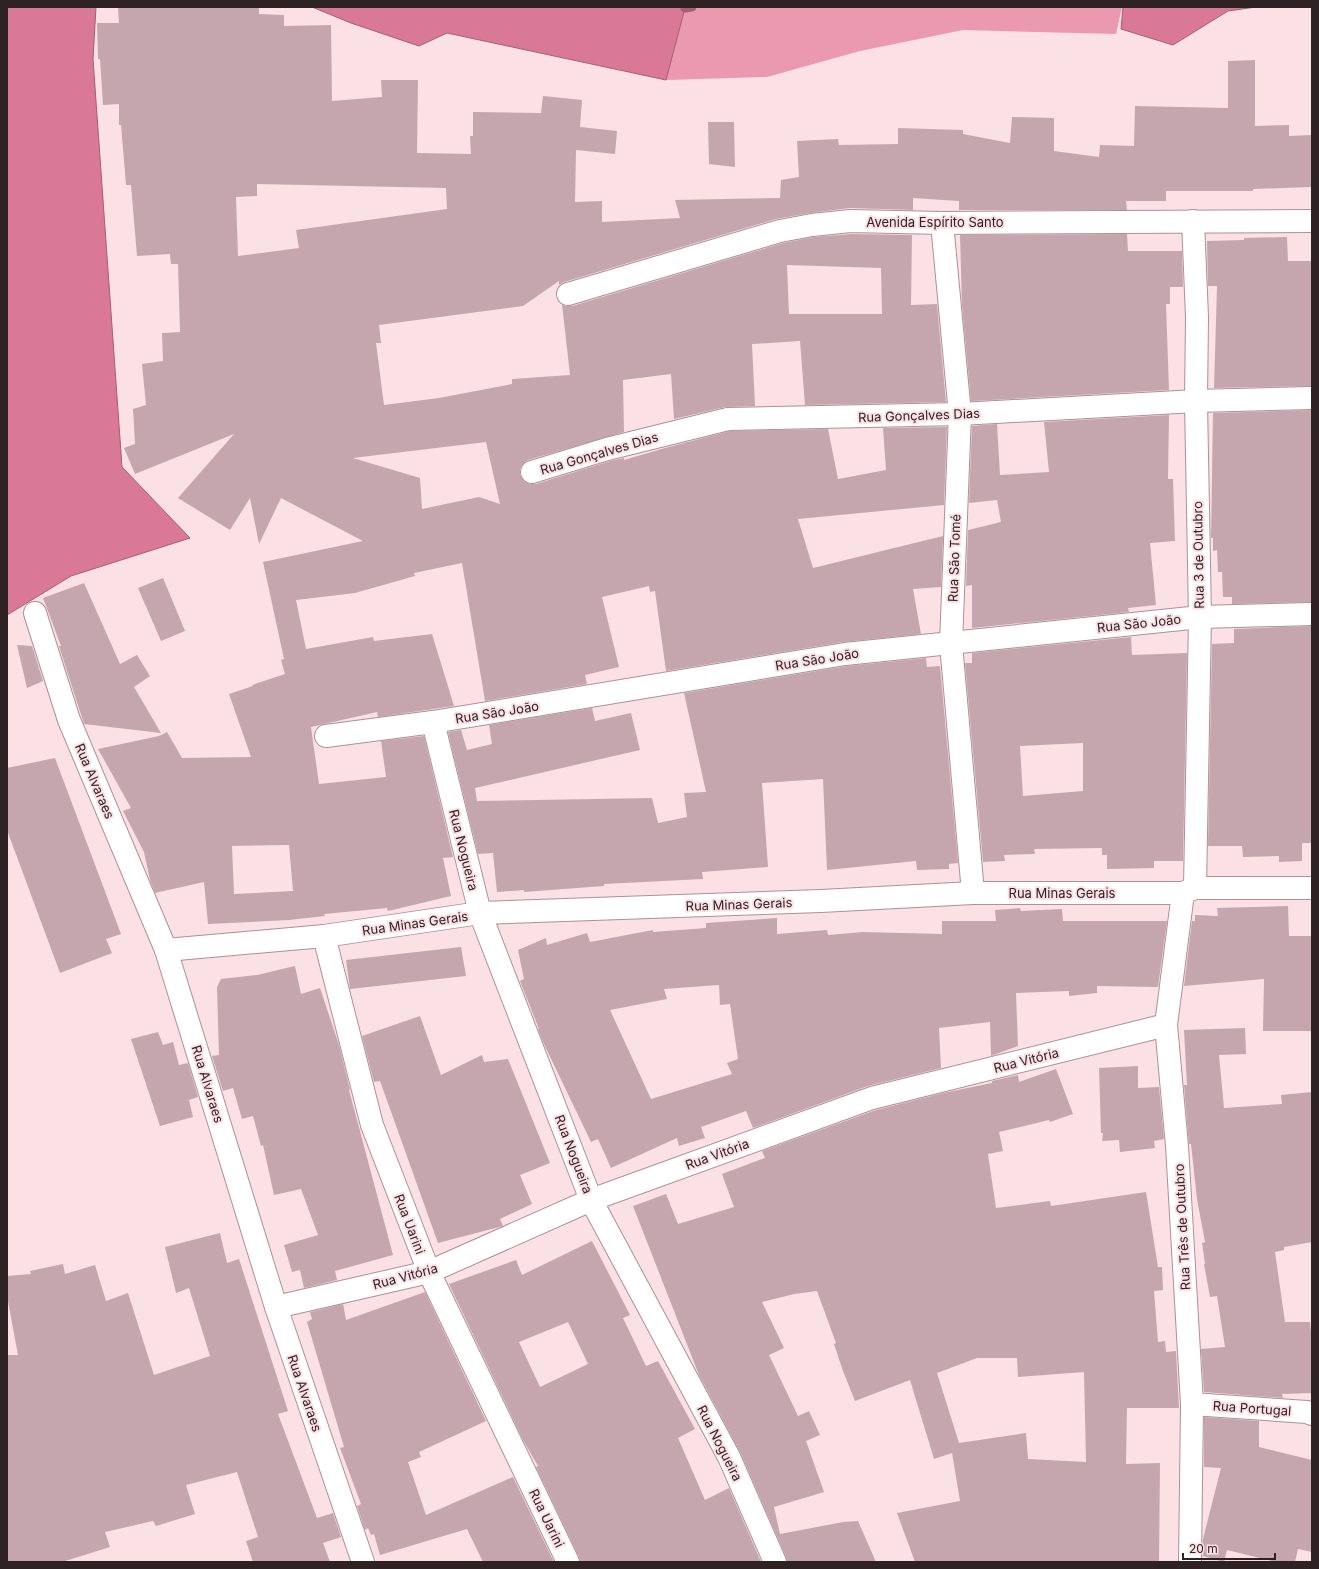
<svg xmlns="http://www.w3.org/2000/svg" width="1319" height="1569" font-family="Inter,sans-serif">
<rect width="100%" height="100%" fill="#fbe0e6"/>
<!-- green -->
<polygon fill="#eb99b1" points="684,7 1122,7 1116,34 963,30 860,51 767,77 666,80"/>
<!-- water -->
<g fill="#d97897" stroke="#a65e75">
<polygon points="7,7 96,7 93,59 122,467 190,538 71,576 7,615"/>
<polygon points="312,7 684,7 685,8 666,80 447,33 419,46 351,23"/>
<polygon points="1123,7 1256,7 1228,11 1173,45 1121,29"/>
</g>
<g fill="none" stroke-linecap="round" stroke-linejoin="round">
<!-- stream -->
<polyline stroke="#a65e75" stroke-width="9" points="685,8 692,7"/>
</g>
<!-- building -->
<g fill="#c6a6ae" fill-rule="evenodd">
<path d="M 118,7 L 259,7 L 259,14 L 284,15 L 284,26 L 331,25 L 332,101 L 382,97 L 381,80 L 418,80 L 417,153 L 471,154 L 470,136 L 473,136 L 473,112 L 541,113 L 543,96 L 582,100 L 580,127 L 617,131 L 615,154 L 576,150 L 575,202 L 602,201 L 602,222 L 680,218 L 675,200 L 780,198 L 781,180 L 799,177 L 797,141 L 838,139 L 839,145 L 898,144 L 898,128 L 963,130 L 963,134 L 1010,143 L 1012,117 L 1054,118 L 1054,151 L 1099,157 L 1100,145 L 1134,146 L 1135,106 L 1228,108 L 1228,61 L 1255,60 L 1255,126 L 1289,125 L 1289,136 L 1312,135 L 1312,187 L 1253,189 L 1253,191 L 1166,191 L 1166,201 L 1126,201 L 1127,210 L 959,210 L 959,201 L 913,198 L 913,210 L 850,208 L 810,213 L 776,219 L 564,282 L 559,285 L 559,281 L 523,306 L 379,325 L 381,343 L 376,343 L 384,405 L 439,398 L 512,384 L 512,379 L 570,375 L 562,304 L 565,306 L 572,306 L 783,243 L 814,237 L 851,234 L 912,235 L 911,305 L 937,304 L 946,402 L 805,405 L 800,341 L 752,344 L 755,406 L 725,407 L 674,419 L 671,374 L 623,380 L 624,432 L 528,460 L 523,464 L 520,469 L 520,475 L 524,481 L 530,484 L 536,484 L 610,461 L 624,458 L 624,460 L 665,448 L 730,431 L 828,429 L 838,479 L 886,470 L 883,428 L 947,427 L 944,505 L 798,519 L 813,568 L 943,536 L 941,587 L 913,589 L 921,634 L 843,642 L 666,671 L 655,591 L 650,592 L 649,586 L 602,597 L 619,667 L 585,675 L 587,684 L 485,701 L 462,563 L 414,573 L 415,576 L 355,593 L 296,600 L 306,649 L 373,637 L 374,641 L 432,634 L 454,706 L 378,717 L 377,712 L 311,727 L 319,784 L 386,777 L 381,741 L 424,736 L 453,857 L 443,858 L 451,896 L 388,911 L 387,908 L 324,914 L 325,916 L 289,920 L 208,924 L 204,882 L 155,893 L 150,880 L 144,852 L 123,811 L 131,808 L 98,749 L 159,736 L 167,732 L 182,758 L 251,757 L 229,694 L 253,686 L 252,685 L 285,674 L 281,660 L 284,659 L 263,562 L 363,541 L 281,498 L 259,544 L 250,498 L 230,530 L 178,498 L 234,434 L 135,474 L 124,448 L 135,444 L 133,409 L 146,405 L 142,364 L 163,361 L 162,333 L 180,332 L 178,264 L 171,264 L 170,254 L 137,256 L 131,185 L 126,185 L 121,125 L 119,125 L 119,104 L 103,105 L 100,59 L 98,59 L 97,23 L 119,23 ZM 257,184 L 446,188 L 447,209 L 296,230 L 299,248 L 238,256 L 236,197 L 257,196 ZM 787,265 L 881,268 L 882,314 L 789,314 ZM 486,442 L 500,504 L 479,497 L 422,509 L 420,478 L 353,458 ZM 289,845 L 293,891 L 234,894 L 232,846 Z"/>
<polygon points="708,122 734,122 735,167 709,164"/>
<polygon points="1127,234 1128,251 1182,251 1183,287 1170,287 1170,304 1166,304 1169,390 971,401 962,304 960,235"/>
<polygon points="1287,237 1288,261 1312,261 1312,386 1214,388 1217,286 1208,286 1207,241 1244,240 1244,238"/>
<polygon points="1312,410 1312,602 1232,604 1232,597 1223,597 1222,572 1218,572 1217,550 1213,551 1213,538 1211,538 1213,413"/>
<polygon points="1169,415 1168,479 1173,479 1175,541 1150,543 1156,605 1128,608 1129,612 972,628 972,585 966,586 968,530 1001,522 997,500 969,503 972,426 997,424 1000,475 1049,472 1044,422"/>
<polygon points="163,578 185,631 161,641 138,588"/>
<polygon points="84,583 120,664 137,655 150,676 134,687 161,733 84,724 59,646 61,646 43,598"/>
<polygon points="1312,626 1312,843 1302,843 1302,861 1279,862 1279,856 1243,857 1242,846 1208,846 1212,644 1234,643 1234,629"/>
<path d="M 1131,637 L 1132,655 L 1187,653 L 1183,861 L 1154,861 L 1154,868 L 1107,869 L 1107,855 L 1102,855 L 1102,848 L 1034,849 L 1035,854 L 1004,855 L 1005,861 L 983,862 L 965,663 L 972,663 L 972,653 ZM 1083,743 L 1083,791 L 1023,796 L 1020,746 Z"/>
<polygon points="17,645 32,646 43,681 27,688"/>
<polygon points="926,658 927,667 940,666 958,863 949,864 949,869 917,870 916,861 827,870 823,779 762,783 768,867 702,872 703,879 604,884 604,886 524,892 524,890 497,892 493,853 478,854 448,732 461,730 467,750 492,744 489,725 592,708 595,721 631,713 640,750 475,788 477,801 652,798 658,823 687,817 684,793 706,792 684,693 847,666"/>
<polygon points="55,758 121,934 106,939 112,953 60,973 7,830 7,768"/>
<polygon points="1288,906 1289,936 1312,936 1312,1031 1263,1031 1264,979 1184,986 1192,921 1195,921 1195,915 1218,916 1217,908"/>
<path d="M 1020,908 L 1021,911 L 1062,909 L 1063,921 L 1167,921 L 1158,987 L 1097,986 L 1097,993 L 1069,996 L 1069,991 L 1016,993 L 1018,1046 L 991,1056 L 990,1022 L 939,1028 L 941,1068 L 868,1086 L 753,1128 L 746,1111 L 701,1127 L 705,1138 L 679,1146 L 677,1138 L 611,1168 L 598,1139 L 591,1142 L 543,1042 L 538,1029 L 539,1029 L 520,981 L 524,979 L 518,950 L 546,938 L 547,945 L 587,933 L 590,942 L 653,930 L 653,932 L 706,928 L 706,923 L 777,918 L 777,934 L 827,930 L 828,935 L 863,932 L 942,934 L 942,921 L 996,921 L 995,910 ZM 719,985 L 720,1005 L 730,1004 L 738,1059 L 727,1063 L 732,1074 L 651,1099 L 610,1010 L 667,999 L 664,989 Z"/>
<polygon points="461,947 466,976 350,989 346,960"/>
<polygon points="295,966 301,994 320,988 339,1045 350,1090 349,1090 393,1255 335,1271 337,1280 304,1288 300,1270 292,1272 284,1245 318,1235 301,1189 274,1195 263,1145 261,1146 253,1116 242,1119 233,1088 223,1091 212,1056 219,1055 217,987 221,979 257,975"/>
<polygon points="420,1016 441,1075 482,1055 484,1062 508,1059 550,1163 520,1175 532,1204 500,1219 503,1226 438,1243 380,1081 374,1082 362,1036"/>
<polygon points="1245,1028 1246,1054 1219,1055 1224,1108 1282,1104 1281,1095 1312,1092 1312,1242 1284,1247 1284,1250 1275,1252 1285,1322 1310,1322 1311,1333 1312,1333 1312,1393 1282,1394 1283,1398 1204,1392 1201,1349 1225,1347 1217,1296 1210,1297 1204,1264 1205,1264 1202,1243 1205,1242 1197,1199 1191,1144 1189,1144 1184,1085 1187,1085 1184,1030"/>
<polygon points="158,1032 163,1045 173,1042 179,1065 188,1063 198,1097 189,1100 193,1117 160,1126 131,1039"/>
<polygon points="1138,1066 1138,1088 1159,1087 1164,1139 1154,1141 1155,1148 1120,1152 1119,1140 1102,1141 1103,1133 1101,1133 1099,1068"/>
<path d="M 1056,1069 L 1073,1114 L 1050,1122 L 1049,1120 L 999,1132 L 1003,1151 L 988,1154 L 996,1208 L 1050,1201 L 1051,1206 L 1146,1192 L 1158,1267 L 1162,1267 L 1163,1290 L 1154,1291 L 1158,1342 L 1165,1341 L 1166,1352 L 1176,1351 L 1179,1408 L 1127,1408 L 1126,1464 L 1160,1463 L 1159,1562 L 915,1562 L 897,1513 L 960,1501 L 952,1453 L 934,1459 L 910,1380 L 855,1401 L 843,1371 L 834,1344 L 836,1343 L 817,1291 L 794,1294 L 762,1302 L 784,1348 L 769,1355 L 798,1416 L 809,1411 L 820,1435 L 806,1441 L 824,1492 L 774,1507 L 780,1534 L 843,1522 L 858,1521 L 876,1562 L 787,1562 L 786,1557 L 740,1452 L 699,1375 L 633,1206 L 666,1194 L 678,1224 L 734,1207 L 722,1174 L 765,1158 L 762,1151 L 876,1110 L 943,1093 L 992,1083 L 992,1081 L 1018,1075 L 1019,1082 ZM 977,1358 L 1017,1358 L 1018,1377 L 1084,1372 L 1086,1462 L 1028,1459 L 1026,1433 L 959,1443 L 937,1373 Z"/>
<polygon points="220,1233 227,1263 239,1259 288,1411 278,1414 317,1518 333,1513 341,1537 323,1543 330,1562 253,1562 246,1541 258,1537 237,1472 186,1485 195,1514 156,1526 153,1521 105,1532 110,1547 62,1562 7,1562 7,1355 18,1355 7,1296 7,1276 31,1274 30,1271 63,1264 65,1274 95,1265 106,1301 128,1293 154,1375 210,1356 189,1288 176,1293 165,1247"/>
<path d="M 592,1241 L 630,1315 L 623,1318 L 646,1366 L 658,1361 L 695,1429 L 678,1438 L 705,1500 L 729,1488 L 761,1562 L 580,1562 L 579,1557 L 536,1467 L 538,1466 L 523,1440 L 449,1284 L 516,1260 L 522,1275 ZM 568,1322 L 588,1364 L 540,1387 L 519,1342 Z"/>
<polygon points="425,1292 486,1421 419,1452 421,1457 408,1462 426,1515 513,1477 554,1562 483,1562 467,1529 380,1555 374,1534 371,1535 368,1528 365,1530 357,1506 361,1504 340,1448 344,1447 307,1322 312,1319 310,1312 343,1304 346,1320"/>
<polygon points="1204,1417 1259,1421 1259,1447 1312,1460 1312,1552 1298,1549 1295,1562 1276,1562 1227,1550 1224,1562 1203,1556 1203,1539 1221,1468 1204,1467"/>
</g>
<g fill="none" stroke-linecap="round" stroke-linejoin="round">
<defs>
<g id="minor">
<polyline points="1193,221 1197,317 1196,401 1200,617 1195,888"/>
<polyline points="942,223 960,414 951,644 973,893"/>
<polyline points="568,294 780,231 812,225 850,221 942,223 1312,221"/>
<polyline points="532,472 607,449 728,419 960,414 1196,401 1312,398"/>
<polyline points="35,613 69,720 166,950 276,1307 363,1562"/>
<polyline points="433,722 480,913 591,1200 729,1457 775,1562"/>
<polyline points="326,736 433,722 845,654 1200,617 1312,614"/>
<polyline points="1183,893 1166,1025 1177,1146 1192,1404 1190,1562"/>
<polyline points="324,936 372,1125 429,1272 568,1562"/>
<polyline points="166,950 324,936 480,913 821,901 973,893 1183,893 1195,888 1312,888"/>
<polyline points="276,1307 429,1272 591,1200 872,1098 1166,1025"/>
<polyline points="1192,1404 1307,1412 1312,1414"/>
</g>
</defs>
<!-- minor casing -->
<use href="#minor" stroke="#af8f98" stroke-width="24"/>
<!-- minor -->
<use href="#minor" stroke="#fff" stroke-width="22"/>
</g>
<g text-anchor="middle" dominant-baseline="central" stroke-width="4" stroke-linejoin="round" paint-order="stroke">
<!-- street labels -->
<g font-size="13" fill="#2e2225" stroke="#fbe0e6">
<text x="935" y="222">Avenida Espírito Santo</text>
<text transform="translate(919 415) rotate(-2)">Rua Gonçalves Dias</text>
<text transform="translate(599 453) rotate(-16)">Rua Gonçalves Dias</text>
<text transform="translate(1198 555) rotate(-91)">Rua 3 de Outubro</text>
<text transform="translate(954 558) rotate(-88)">Rua São Tomé</text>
<text transform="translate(1139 623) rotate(-6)">Rua São João</text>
<text transform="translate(817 659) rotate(-9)">Rua São João</text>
<text transform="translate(497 712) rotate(-9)">Rua São João</text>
<text transform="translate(95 781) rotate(67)">Rua Alvaraes</text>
<text transform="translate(464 850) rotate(76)">Rua Nogueira</text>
<text x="1062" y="893">Rua Minas Gerais</text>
<text transform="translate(739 904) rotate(-2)">Rua Minas Gerais</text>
<text transform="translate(415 923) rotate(-8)">Rua Minas Gerais</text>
<text transform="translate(1026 1060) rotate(-14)">Rua Vitória</text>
<text transform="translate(208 1084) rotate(73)">Rua Alvaraes</text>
<text transform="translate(574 1154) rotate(69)">Rua Nogueira</text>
<text transform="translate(717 1154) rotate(-20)">Rua Vitória</text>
<text transform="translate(410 1224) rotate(69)">Rua Uarini</text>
<text transform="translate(1182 1227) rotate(-93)">Rua Três de Outubro</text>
<text transform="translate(405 1276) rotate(-15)">Rua Vitória</text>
<text transform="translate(305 1393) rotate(71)">Rua Alvaraes</text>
<text transform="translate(1252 1408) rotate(4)">Rua Portugal</text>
<text transform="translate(720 1443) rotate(63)">Rua Nogueira</text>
<text transform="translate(547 1518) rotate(64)">Rua Uarini</text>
</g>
</g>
<!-- border -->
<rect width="1319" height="1569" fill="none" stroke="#2e2225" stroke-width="16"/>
<!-- scale -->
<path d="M1183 1553v6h92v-6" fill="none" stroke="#2e2225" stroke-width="2"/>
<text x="1189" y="1553" font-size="12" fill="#2e2225" stroke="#fbe0e6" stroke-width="3" paint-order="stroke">20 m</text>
</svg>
